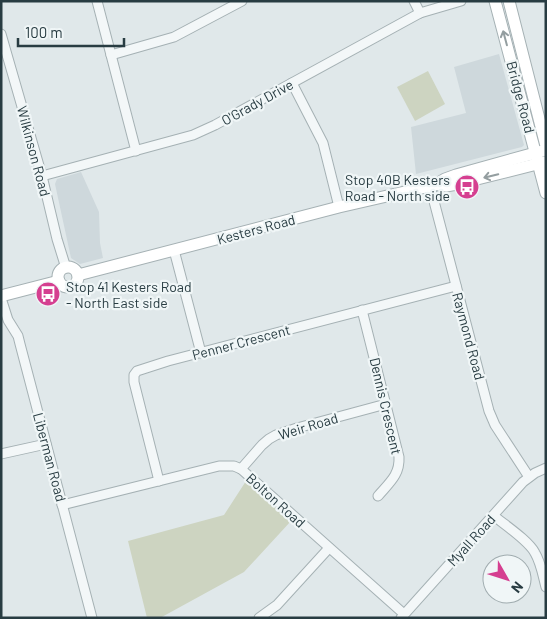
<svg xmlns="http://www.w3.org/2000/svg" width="547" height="619" font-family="Barlow,sans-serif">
<rect width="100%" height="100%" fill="#e0e8ea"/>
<!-- built -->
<g fill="#ced8dc">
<polygon points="499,54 524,145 522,147 416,174 411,127 466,113 454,67"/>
<polygon points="81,172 99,212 100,243 103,258 80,264 71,258 55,184 57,179"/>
</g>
<!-- green -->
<g fill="#cdd4c1">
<polygon points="428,71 445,104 415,121 397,87"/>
<polygon points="246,481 291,521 244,572 160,618 147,618 128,541 224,515"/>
</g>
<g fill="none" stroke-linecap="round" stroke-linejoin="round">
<defs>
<g id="minor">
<polyline points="97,1 136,151"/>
<polyline points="414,1 420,13"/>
<polyline points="1,34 42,176 57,239 66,268"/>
<polyline points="111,55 174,37 242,1"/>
<polyline points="292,83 323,143 339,207"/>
<polyline points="42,176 193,135 215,125 420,13 461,1"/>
<polyline points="430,186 489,411 495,425 529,477"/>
<polyline points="174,250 201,353"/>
<polyline points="1,298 8,320 18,336 20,344 92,618"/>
<path d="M 362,310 L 399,457 C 400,475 389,483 378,496"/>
<polyline points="1,454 46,444"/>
<polyline points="241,469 262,445 269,439 276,435 297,428 386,404"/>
<polyline points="159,481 134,382 134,375 137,371 168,361 456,286"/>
<polyline points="62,505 219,466 234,466 241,469 404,614"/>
<path d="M 494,516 C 505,525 529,541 535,553 C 541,563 543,576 546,587"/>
<polyline points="259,618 277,605 329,548"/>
<polyline points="401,618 523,482 535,473 546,468"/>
</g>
<g id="secondary">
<polyline points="495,1 546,193"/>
<polyline points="509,1 546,146"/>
<polyline points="439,185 446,186 457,184 545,162"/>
<circle cx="68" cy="277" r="10"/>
<polyline points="78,275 339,207 435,185 445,179 456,175 546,150"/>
<polyline points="1,296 59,281"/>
</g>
</defs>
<!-- minor casing -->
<use href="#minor" stroke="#a5b1b4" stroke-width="11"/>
<!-- secondary casing -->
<use href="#secondary" stroke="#a5b1b4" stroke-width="13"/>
<!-- minor -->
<use href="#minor" stroke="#f3f7f8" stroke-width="9"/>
<!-- secondary -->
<use href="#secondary" stroke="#fff" stroke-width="11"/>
</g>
<!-- one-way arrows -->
<defs><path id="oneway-shaft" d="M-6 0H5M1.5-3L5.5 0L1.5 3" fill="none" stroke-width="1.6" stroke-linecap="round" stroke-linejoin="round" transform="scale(1.25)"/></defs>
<g stroke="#949ea0">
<use href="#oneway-shaft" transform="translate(505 38) rotate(-105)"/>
<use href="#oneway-shaft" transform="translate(491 176) rotate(166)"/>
</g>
<!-- icons -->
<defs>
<symbol id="bus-disc" viewBox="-11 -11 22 22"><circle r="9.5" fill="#d53f90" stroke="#f0f6f7"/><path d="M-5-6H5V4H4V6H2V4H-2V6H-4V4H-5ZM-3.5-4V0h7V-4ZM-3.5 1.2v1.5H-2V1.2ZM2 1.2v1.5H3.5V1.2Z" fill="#fff"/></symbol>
</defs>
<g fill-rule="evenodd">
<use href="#bus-disc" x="453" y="173" width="28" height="28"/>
<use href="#bus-disc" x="34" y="280" width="28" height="28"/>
</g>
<g text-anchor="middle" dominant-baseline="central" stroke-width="4.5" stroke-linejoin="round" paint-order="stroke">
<!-- street labels -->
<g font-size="14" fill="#283c42" stroke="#f0f6f7">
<text transform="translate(521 97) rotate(75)">Bridge Road</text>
<text transform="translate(257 102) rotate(-29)">O'Grady Drive</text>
<text transform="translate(34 151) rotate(75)">Wilkinson Road</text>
<text transform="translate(256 229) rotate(-15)">Kesters Road</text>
<text transform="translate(469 336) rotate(75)">Raymond Road</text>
<text transform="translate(241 342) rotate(-15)">Penner Crescent</text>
<text transform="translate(386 406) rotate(77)">Dennis Crescent</text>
<text transform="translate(308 426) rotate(-17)">Weir Road</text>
<text transform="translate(50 457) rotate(75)">Liberman Road</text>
<text transform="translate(276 500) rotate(42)">Bolton Road</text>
<text transform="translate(471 540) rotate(-48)">Myall Road</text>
</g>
<!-- poi labels -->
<g font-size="14" fill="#283c42" stroke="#f0f6f7" text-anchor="end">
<text x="450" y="179">Stop 40B Kesters<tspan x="450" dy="16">Road - North side</tspan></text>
<text x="66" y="286" text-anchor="start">Stop 41 Kesters Road<tspan x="66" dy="16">- North East side</tspan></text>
</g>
</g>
<!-- border -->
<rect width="547" height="619" fill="none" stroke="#283c42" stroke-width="5"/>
<!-- north arrow -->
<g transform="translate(507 579) rotate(129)"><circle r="24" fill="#f0f6f7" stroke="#a0acaf"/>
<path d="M0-4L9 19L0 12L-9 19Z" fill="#d53f90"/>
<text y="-8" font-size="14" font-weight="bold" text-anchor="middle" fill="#283c42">N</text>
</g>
<!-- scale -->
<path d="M18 38v8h106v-8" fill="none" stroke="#283c42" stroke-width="2.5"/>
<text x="25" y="38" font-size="15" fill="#283c42" stroke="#f0f6f7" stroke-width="4" paint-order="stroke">100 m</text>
</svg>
